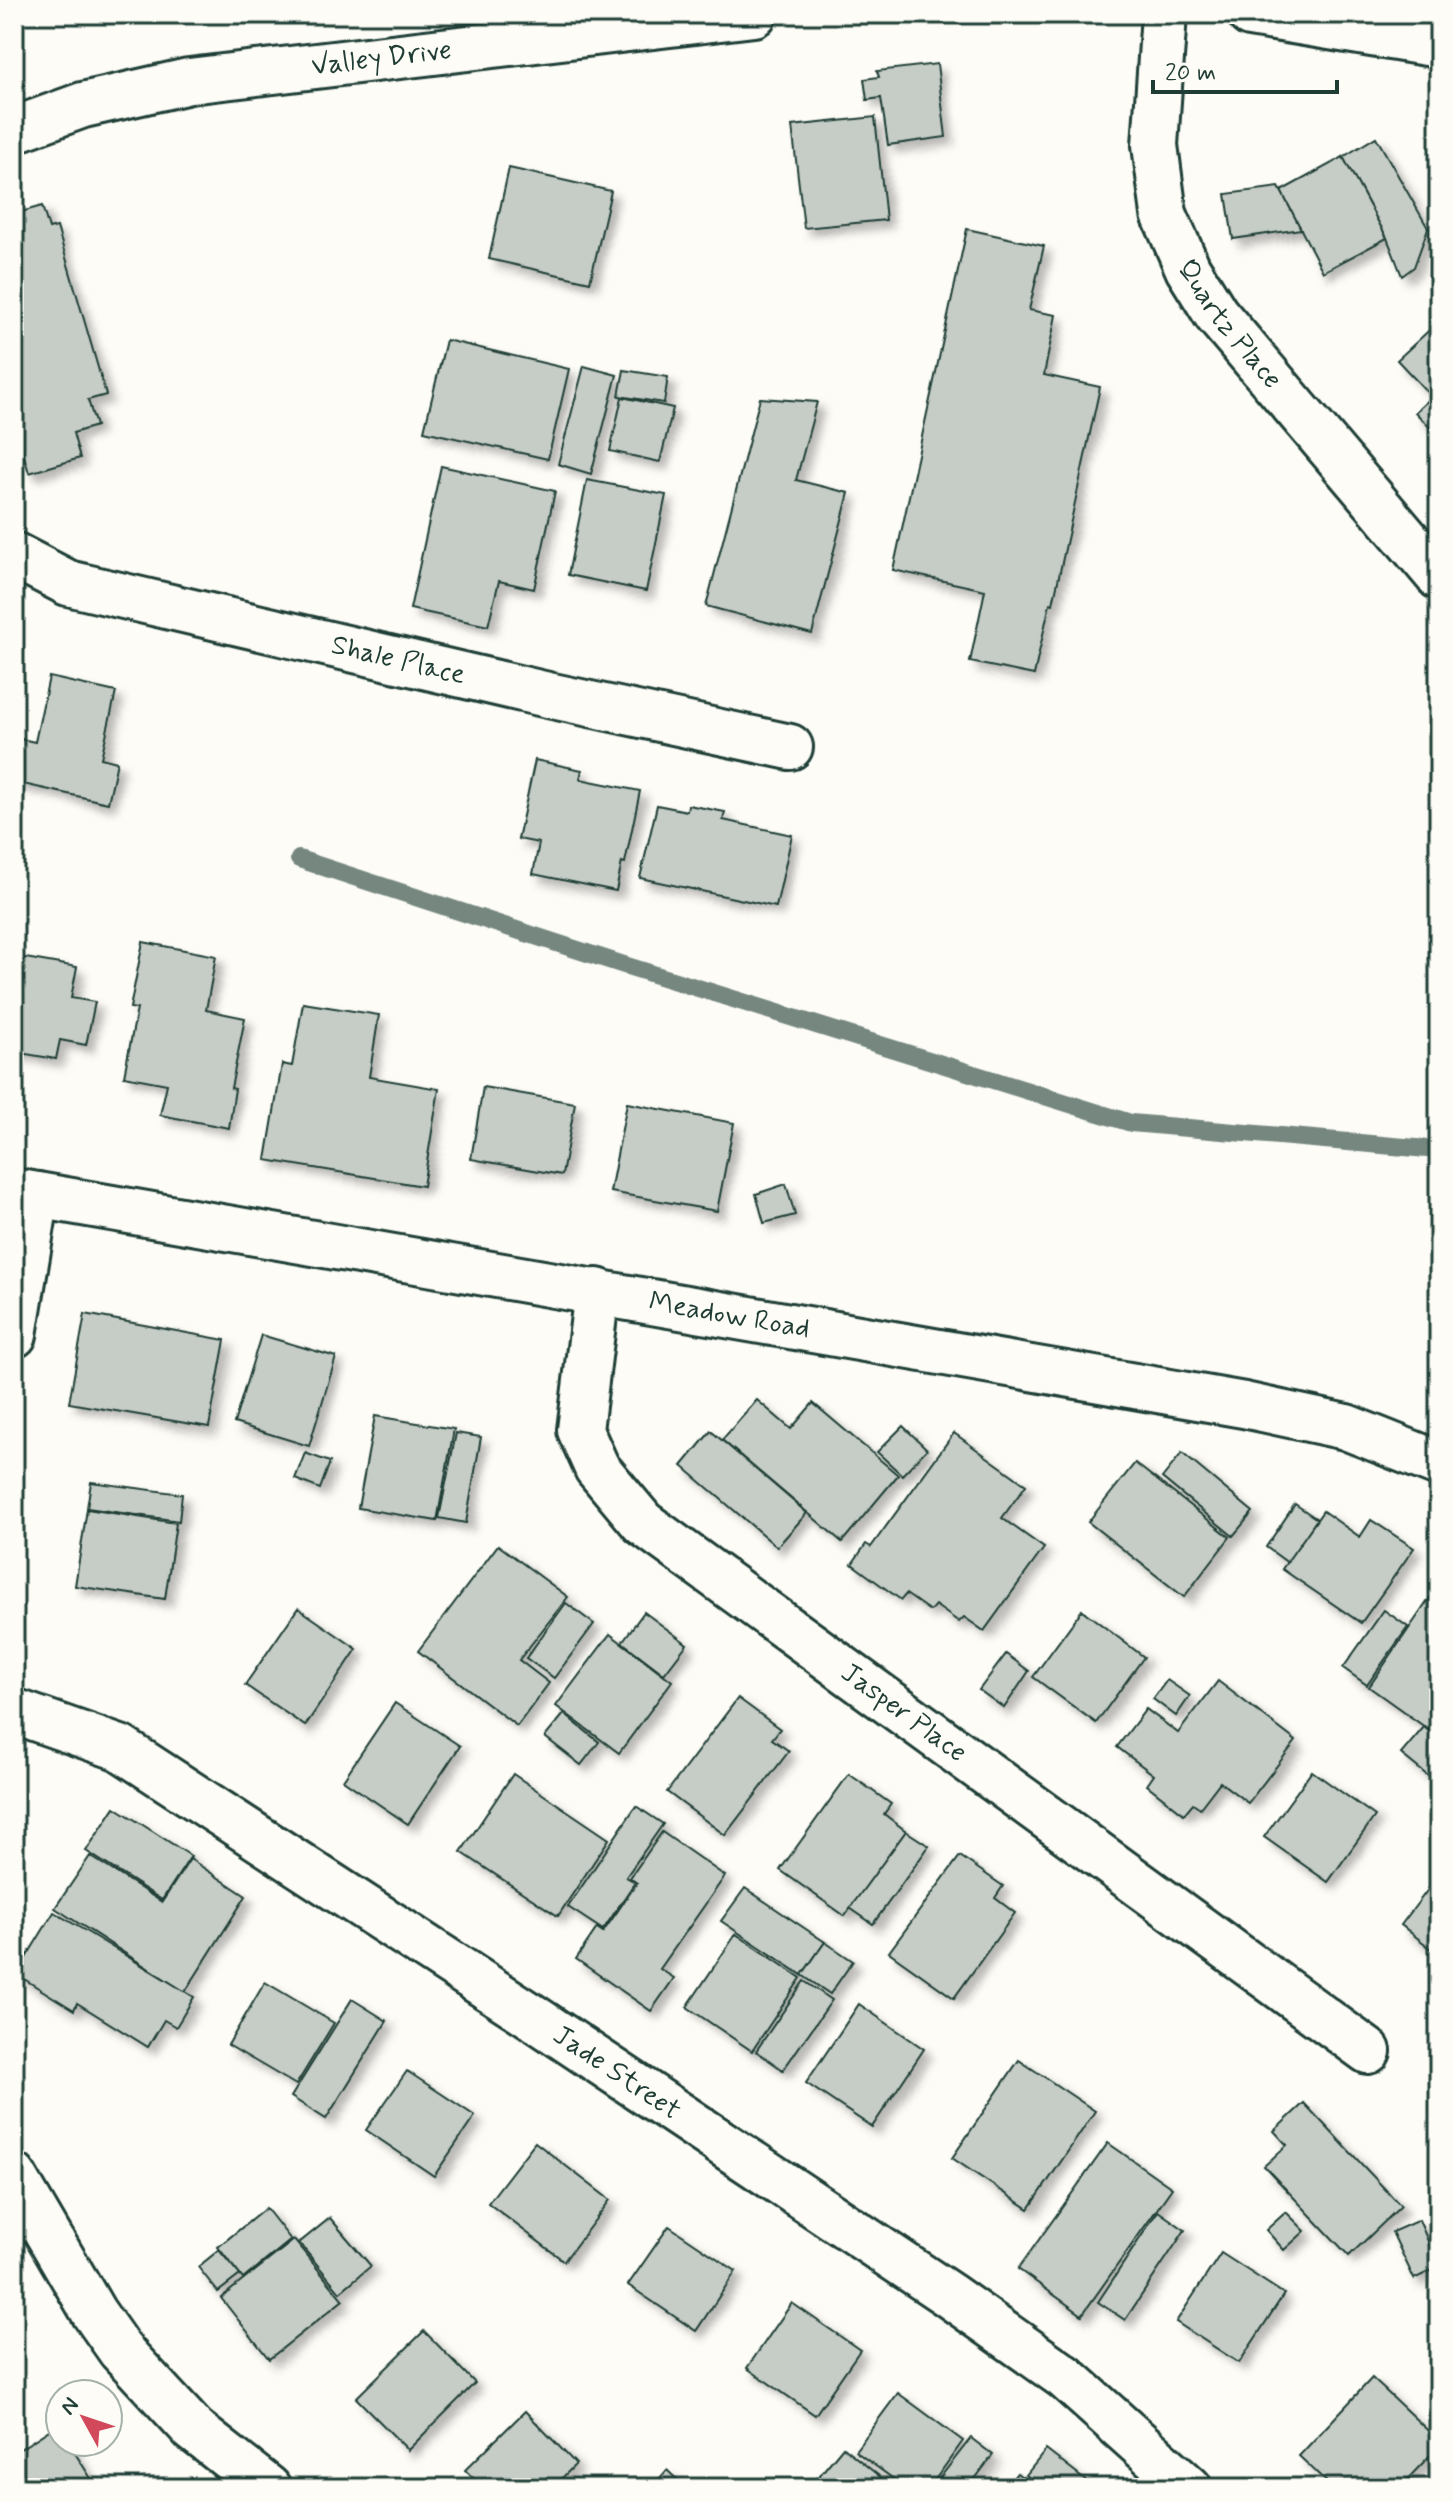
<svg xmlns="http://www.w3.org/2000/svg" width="1453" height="2502" font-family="Mynerve,sans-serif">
<defs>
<filter id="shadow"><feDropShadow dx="7" dy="7" stdDeviation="4" flood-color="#0004"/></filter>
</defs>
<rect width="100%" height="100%" fill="#fdfcf7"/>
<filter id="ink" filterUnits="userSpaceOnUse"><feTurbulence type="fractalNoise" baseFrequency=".0125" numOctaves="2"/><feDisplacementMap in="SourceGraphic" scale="16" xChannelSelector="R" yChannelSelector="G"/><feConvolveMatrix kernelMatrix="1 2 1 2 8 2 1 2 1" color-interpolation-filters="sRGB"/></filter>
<g filter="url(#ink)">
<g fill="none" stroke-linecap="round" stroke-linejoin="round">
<!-- stream -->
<polyline stroke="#75877f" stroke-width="18" points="299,859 624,965 1131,1123 1439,1150"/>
</g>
<!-- building -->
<g fill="#c6cdc7" stroke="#1f3d34" stroke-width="2" filter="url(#shadow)">
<polygon points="937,64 946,137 888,145 881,98 867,100 864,79 879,77 877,71"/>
<polygon points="875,117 886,220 804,228 792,126"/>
<polygon points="1376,137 1428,228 1414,267 1402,276 1387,238 1343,157"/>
<polygon points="1343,157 1387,238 1323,272 1281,191"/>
<polygon points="509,168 611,191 590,282 489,259"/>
<polygon points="1279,187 1301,229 1233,239 1226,194"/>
<polygon points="42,206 49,229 57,227 106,395 88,400 96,426 73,433 80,458 29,473 14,421 14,214"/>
<polygon points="967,229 1044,246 1029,310 1056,315 1044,375 1100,387 1053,604 1050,603 1034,675 970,662 985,590 893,570"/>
<polygon points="1439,321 1439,437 1415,412 1432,397 1397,360"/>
<polygon points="446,340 569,369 548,459 424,431"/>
<polygon points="584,366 617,375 591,474 558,464"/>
<polygon points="624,370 668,377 664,403 619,396"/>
<polygon points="622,397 673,408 660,462 610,451"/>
<polygon points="760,398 817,402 796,480 849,493 812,634 706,606"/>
<polygon points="441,466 555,491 534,589 499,581 488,626 410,609"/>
<polygon points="587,480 666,495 646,591 568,575"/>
<polygon points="49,677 116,692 101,758 117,762 108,803 14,782 21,739 35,742"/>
<polygon points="535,760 582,770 580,779 640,791 625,863 622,862 616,891 533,874 539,843 518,839"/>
<polygon points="657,805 687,811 688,805 725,812 723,820 792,835 776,907 640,878"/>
<polygon points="143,942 216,956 206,1010 245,1018 231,1088 235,1089 229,1128 160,1115 167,1084 124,1076 137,1009 130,1008"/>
<polygon points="14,956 77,967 71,998 95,1002 86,1045 60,1040 56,1059 14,1052"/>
<polygon points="303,1003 379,1015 369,1077 439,1089 423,1186 266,1160 282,1064 292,1066"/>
<polygon points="483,1087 575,1103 562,1175 471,1159"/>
<polygon points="627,1103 734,1123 717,1211 610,1192"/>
<polygon points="786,1184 795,1215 764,1223 756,1194"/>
<polygon points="85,1314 225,1340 209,1427 69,1403"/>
<polygon points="261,1335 336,1357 309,1446 234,1423"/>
<polygon points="757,1400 791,1429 813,1403 898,1475 842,1542 722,1440"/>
<polygon points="375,1416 454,1429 437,1521 358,1508"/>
<polygon points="903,1426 927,1449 902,1475 877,1452"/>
<polygon points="711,1431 807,1513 777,1547 682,1466"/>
<polygon points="456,1433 481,1437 466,1523 439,1518"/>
<polygon points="954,1433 1026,1485 1002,1518 1044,1548 984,1631 964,1617 959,1622 935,1605 930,1611 906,1594 901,1600 852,1564 866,1544 871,1547"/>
<polygon points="305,1453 330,1462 320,1489 295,1479"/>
<polygon points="1182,1453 1253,1512 1233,1536 1162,1478"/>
<polygon points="1135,1463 1230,1537 1184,1597 1088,1522"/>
<polygon points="91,1482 182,1494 179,1521 87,1508"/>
<polygon points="1295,1504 1317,1519 1288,1563 1266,1547"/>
<polygon points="87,1509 176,1523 165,1599 75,1586"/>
<polygon points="1323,1511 1360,1537 1371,1520 1414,1548 1361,1623 1282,1569"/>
<polygon points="498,1545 568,1597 519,1660 549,1683 517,1726 418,1651"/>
<polygon points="1439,1590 1439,1737 1369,1687 1434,1592"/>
<polygon points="566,1603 594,1624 554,1678 526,1658"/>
<polygon points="298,1608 357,1649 305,1726 245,1685"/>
<polygon points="1082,1610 1144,1657 1096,1723 1033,1677"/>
<polygon points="1384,1610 1408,1627 1367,1685 1343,1668"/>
<polygon points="644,1612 687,1644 664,1674 622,1642"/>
<polygon points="610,1634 672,1681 619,1753 556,1706"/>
<polygon points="1006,1654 1029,1671 1004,1708 979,1690"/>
<polygon points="1167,1680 1190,1696 1176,1716 1153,1699"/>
<polygon points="1218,1681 1296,1741 1248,1803 1220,1782 1200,1808 1193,1803 1184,1814 1147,1785 1154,1775 1117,1747 1146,1709 1178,1733"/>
<polygon points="738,1698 780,1729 772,1739 789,1751 725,1835 667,1792"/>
<polygon points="395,1703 460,1746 408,1824 343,1780"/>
<polygon points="564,1714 599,1742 581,1765 545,1737"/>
<polygon points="1424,1727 1439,1740 1439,1785 1401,1754"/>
<polygon points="1312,1771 1375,1816 1328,1882 1264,1837"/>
<polygon points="513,1774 609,1839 558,1916 461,1852"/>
<polygon points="849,1774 891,1804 884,1814 906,1831 845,1916 780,1870"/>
<polygon points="636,1806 663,1824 626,1877 635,1882 603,1930 568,1907"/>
<polygon points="115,1807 191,1856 162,1900 86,1851"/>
<polygon points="906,1831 929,1846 873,1924 850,1908"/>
<polygon points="662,1832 725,1876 660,1969 674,1978 651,2011 576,1959 597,1928 603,1932 637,1883 630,1878"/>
<polygon points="90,1856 162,1902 190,1859 246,1896 185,1992 55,1908"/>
<polygon points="960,1856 1003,1886 995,1898 1015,1913 954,1998 889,1952"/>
<polygon points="1439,1875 1439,1955 1401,1925"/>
<polygon points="745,1888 825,1942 802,1975 721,1921"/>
<polygon points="54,1912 194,1997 176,2027 164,2020 148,2047 77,2003 74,2010 16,1974"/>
<polygon points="736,1934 801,1978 752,2051 687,2007"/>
<polygon points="825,1942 853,1961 830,1994 802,1975"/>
<polygon points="804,1981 832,2000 783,2070 756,2051"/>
<polygon points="265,1982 334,2023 296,2085 228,2045"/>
<polygon points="352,1999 387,2021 326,2119 291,2097"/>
<polygon points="859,2004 924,2049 872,2127 806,2083"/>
<polygon points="1019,2060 1095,2111 1029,2209 952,2158"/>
<polygon points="407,2071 475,2116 434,2176 366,2130"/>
<polygon points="1304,2103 1401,2206 1349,2256 1264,2166 1287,2145 1274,2131"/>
<polygon points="535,2142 610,2200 564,2261 488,2203"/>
<polygon points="1108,2143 1172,2188 1082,2315 1018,2269"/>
<polygon points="266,2208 291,2240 243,2279 218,2247"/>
<polygon points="1158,2211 1185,2230 1125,2320 1098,2302"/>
<polygon points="1286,2212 1305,2231 1284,2250 1266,2230"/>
<polygon points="330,2218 371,2266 340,2292 299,2243"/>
<polygon points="1419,2220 1439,2267 1414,2279 1392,2232"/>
<polygon points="669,2226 736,2271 696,2331 628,2285"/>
<polygon points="294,2240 343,2300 269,2359 221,2298"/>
<polygon points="219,2250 240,2275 218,2292 198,2267"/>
<polygon points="1221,2253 1284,2294 1239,2363 1176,2322"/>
<polygon points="792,2303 860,2350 815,2415 747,2368"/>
<polygon points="424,2331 475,2383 408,2450 356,2398"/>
<polygon points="1372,2378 1439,2441 1439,2446 1399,2488 1333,2488 1299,2456"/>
<polygon points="898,2393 963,2441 929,2488 906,2488 855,2451"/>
<polygon points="525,2411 576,2464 552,2488 483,2488 465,2470"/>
<polygon points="57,2425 60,2430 60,2442 68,2442 97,2488 14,2488 14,2453"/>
<polygon points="971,2438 993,2455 968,2488 932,2488"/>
<polygon points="843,2447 894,2488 809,2488"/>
<polygon points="1046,2450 1095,2488 1043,2488 1026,2475"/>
<polygon points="667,2470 686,2488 651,2488"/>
<polygon points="1017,2473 1037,2488 1005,2488"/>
</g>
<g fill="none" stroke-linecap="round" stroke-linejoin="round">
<defs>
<g id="street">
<path id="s1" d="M 1164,14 L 1155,145 L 1164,214 L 1188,269 L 1216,314 L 1439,577"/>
<polyline points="1250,14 1439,45"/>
<path id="s2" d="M 14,130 L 83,105 L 189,81 L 754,14"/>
<path id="s3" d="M 14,555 L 68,583 L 548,695 L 790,747"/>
<path id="s4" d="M 14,1191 L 1244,1405 L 1346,1427 L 1439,1464"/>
<path id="s5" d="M 597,1291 L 580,1430 L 597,1468 L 643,1523 L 1368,2051"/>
<polyline points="14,1335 37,1195"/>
<path id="s6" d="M 14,1711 L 120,1748 L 527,2013 L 949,2295 L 1065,2377 L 1189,2488"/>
<polyline points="14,2176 94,2313 120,2350 194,2430 268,2488"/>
</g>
</defs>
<!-- street casing -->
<use href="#street" stroke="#1f3d34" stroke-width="50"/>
<!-- street -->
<use href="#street" stroke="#fdfcf7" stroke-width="44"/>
</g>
</g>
<g text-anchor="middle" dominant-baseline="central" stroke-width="6" stroke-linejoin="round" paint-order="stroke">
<!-- street labels -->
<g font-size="28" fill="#1f3d34" stroke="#fdfcf7">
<text stroke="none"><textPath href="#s2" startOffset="376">Valley Drive</textPath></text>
<text stroke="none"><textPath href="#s1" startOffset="330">Quartz Place</textPath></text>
<text stroke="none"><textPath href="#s3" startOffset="400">Shale Place</textPath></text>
<text stroke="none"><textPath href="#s4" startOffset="726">Meadow Road</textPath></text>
<text stroke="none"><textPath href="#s5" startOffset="576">Jasper Place</textPath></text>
<text stroke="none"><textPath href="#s6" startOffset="706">Jade Street</textPath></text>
</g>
</g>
<!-- margin -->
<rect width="1453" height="2502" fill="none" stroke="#fdfcf7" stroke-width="48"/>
<rect x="24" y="24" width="1405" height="2454" fill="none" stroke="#1f3d34" stroke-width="3" filter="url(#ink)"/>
<!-- north arrow -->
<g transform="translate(84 2418) rotate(310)"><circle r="38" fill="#fdfcf7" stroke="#a4b0a9" stroke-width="2"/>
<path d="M0-6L14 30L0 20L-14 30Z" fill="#d1495b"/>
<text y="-12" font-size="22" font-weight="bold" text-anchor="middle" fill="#1f3d34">N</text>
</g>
<!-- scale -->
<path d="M1153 80v12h184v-12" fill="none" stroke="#1f3d34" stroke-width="4"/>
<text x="1165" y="80" font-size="24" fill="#1f3d34" stroke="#fdfcf7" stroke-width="6" paint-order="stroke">20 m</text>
</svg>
